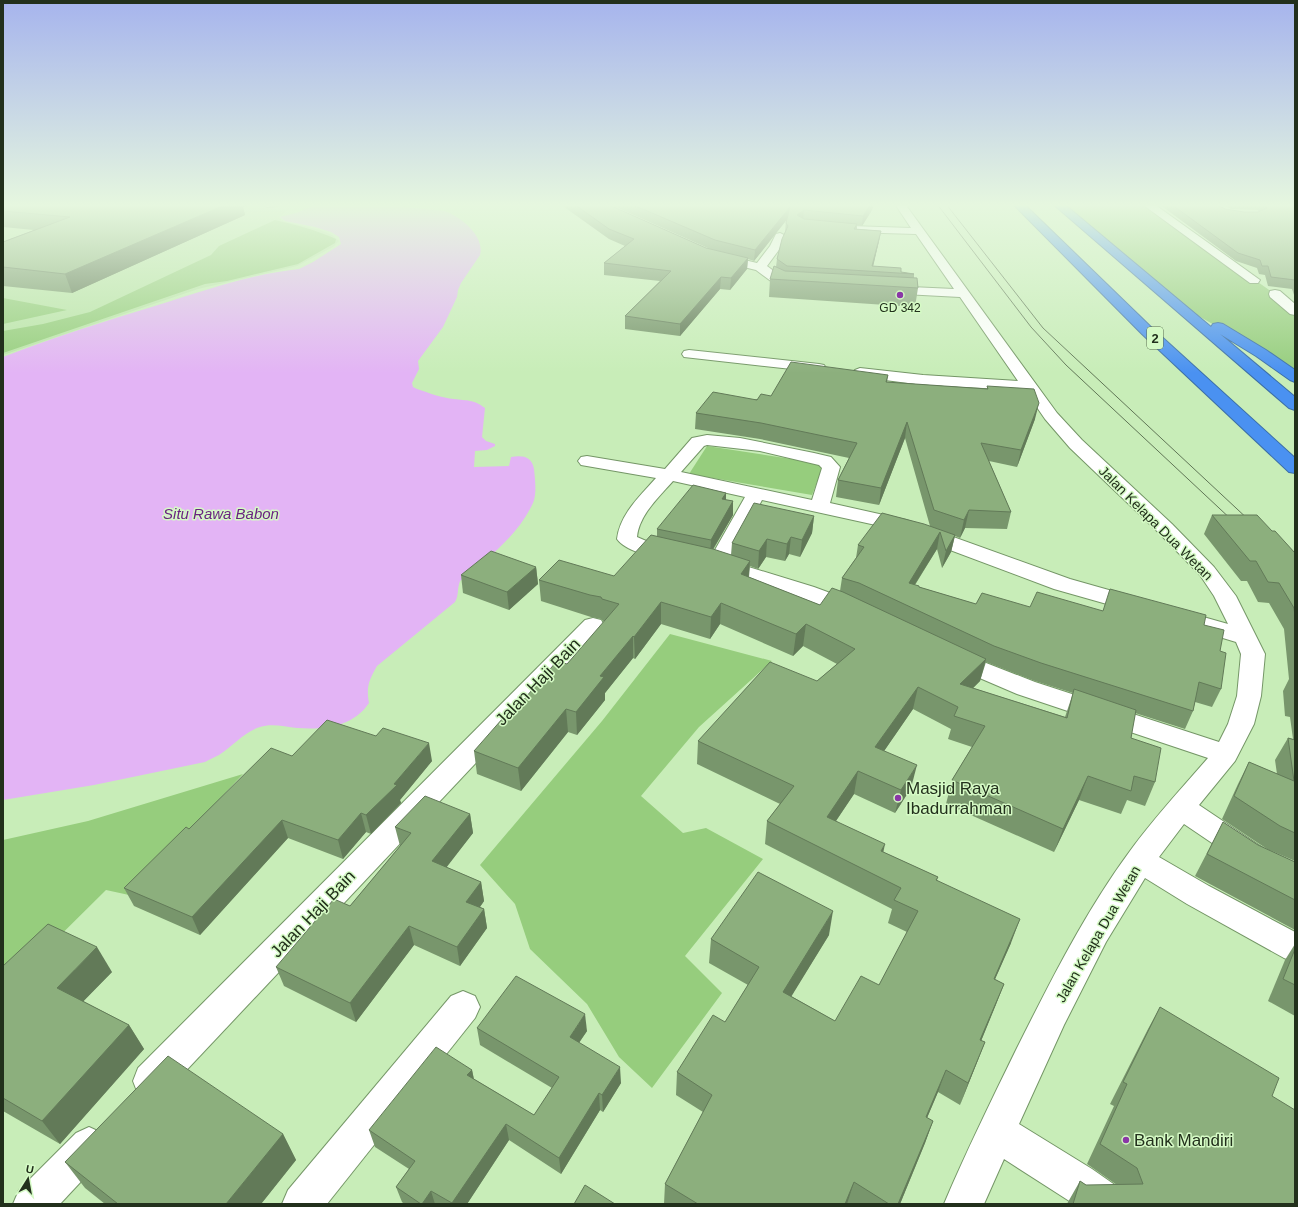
<svg xmlns="http://www.w3.org/2000/svg" width="1298" height="1207" font-family="Arial,sans-serif">
<rect width="100%" height="100%" fill="#c8edb8"/>
<!-- built -->
<polygon fill="#bbe4a9" points="205,204 287,210 279,217 283,221 320,230 332,235 339,241 333,247 297,266 198,289 3,355 3,210"/>
<!-- green -->
<g fill="#96cd7d">
<polygon points="1058,204 1147,204 1275,294 1295,310 1295,378 1230,334 1167,298"/>
<path d="M 275,220 C 296,225 316,230 336,239 L 335,243 L 298,264 L 227,281 L 205,284 L 3,353 L 3,331 L 43,324 L 90,312 L 211,255 L 219,246 Z"/>
<polygon points="3,298 67,310 3,324"/>
<polygon points="707,446 824,464 812,495 689,474"/>
<polygon points="670,634 772,661 699,727 641,796 683,833 706,828 763,859 685,956 722,993 652,1088 619,1057 587,1004 530,949 515,904 480,865 602,721"/>
<polygon points="243,774 129,895 106,890 3,992 3,840 88,821"/>
</g>
<!-- water -->
<path fill="#e3b4f5" d="M 318,204 L 403,204 L 402,206 L 405,207 L 445,211 C 461,217 485,236 480,255 L 461,283 L 458,290 L 457,297 L 443,327 L 418,361 L 419,369 L 412,383 L 413,387 L 417,389 C 429,393 442,398 454,399 C 467,401 473,399 485,408 L 482,437 L 486,441 L 495,444 L 495,446 L 487,450 L 475,451 L 474,467 L 509,466 L 511,457 C 522,455 532,456 534,469 C 535,479 537,494 533,503 C 518,536 487,559 460,581 C 457,589 459,595 455,602 L 377,666 C 369,680 366,687 369,703 C 353,727 324,730 297,728 C 285,727 272,723 260,727 C 244,732 233,746 219,755 C 215,757 210,759 205,762 L 94,785 L 3,800 L 3,357 C 54,337 106,321 158,305 C 204,291 251,274 299,269 L 313,262 L 341,244 L 339,237 L 331,232 L 315,227 L 285,221 L 280,217 L 296,213 Z"/>
<g fill="none" stroke-linecap="round" stroke-linejoin="round">
<defs>
<g id="minor">
<polygon points="262,204 278,204 277,206 267,207"/>
<path d="M 895,204 L 905,204 L 1057,413 L 1082,440 L 1172,524 L 1214,567 L 1236,596 L 1265,654 L 1261,696 L 1254,724 L 1235,761 L 1199,805 L 1266,850 L 1295,863 L 1295,889 L 1246,866 L 1184,824 L 1159,857 L 1209,886 L 1295,932 L 1295,962 L 1284,958 L 1187,904 L 1145,878 L 1106,942 L 1064,1025 L 1019,1124 L 1092,1169 L 1122,1190 L 1128,1204 L 1074,1204 L 1004,1159 L 984,1204 L 944,1204 C 966,1152 991,1101 1016,1050 C 1050,982 1085,912 1130,851 C 1154,818 1181,789 1208,758 L 1017,694 L 947,664 L 943,659 L 947,654 L 955,651 L 963,654 L 1035,682 L 1219,742 L 1228,724 L 1237,696 L 1241,654 L 1236,642 L 1167,621 L 1164,616 L 1167,611 L 1175,609 L 1228,624 L 1214,596 L 1200,575 L 1158,532 L 1070,448 L 1045,419 L 1025,390 L 923,385 L 855,376 L 852,373 L 855,370 L 860,368 L 923,375 L 1018,381 L 960,297 L 885,293 L 883,290 L 885,287 L 889,286 L 954,289 L 916,234 L 850,232 L 845,229 L 850,226 L 911,228 Z"/>
<polygon points="1142,204 1154,204 1260,280 1258,283 1250,283"/>
<polygon points="780,233 786,236 781,247 767,266 783,278 802,282 804,285 802,288 798,289 775,284 756,270 715,260 713,258 715,256 719,254 757,263 770,246 776,234"/>
<polygon points="1275,290 1280,291 1295,304 1295,315 1290,314 1270,297 1269,294 1270,291"/>
<polygon points="689,350 819,364 824,365 826,368 824,371 819,372 684,357 682,354 684,351"/>
<path d="M 707,435 L 740,438 L 814,453 L 831,457 L 840,467 L 830,503 L 906,520 L 1070,579 L 1144,600 L 1147,605 L 1144,610 L 1136,612 L 1128,610 L 1054,589 L 894,529 L 762,500 L 729,561 L 814,587 L 860,604 L 863,609 L 860,614 L 852,616 L 844,614 L 798,597 L 710,568 L 707,564 L 745,497 L 673,481 C 659,497 639,515 637,537 L 651,543 L 676,549 L 679,553 L 676,557 C 661,561 626,552 617,539 C 620,514 640,496 656,478 L 581,465 L 578,461 L 581,457 L 587,456 L 665,469 L 692,438 ZM 707,445 L 760,451 L 819,465 L 822,468 L 812,500 L 681,472 L 704,446 Z"/>
<polygon points="593,618 601,620 604,625 601,630 164,1094 151,1099 138,1094 133,1081 138,1068 585,620"/>
<polygon points="463,991 475,996 480,1007 475,1018 327,1204 282,1204 288,1190 451,996"/>
<polygon points="89,1127 102,1133 108,1146 102,1159 60,1204 13,1204 19,1190 76,1133"/>
</g>
<g id="highway">
<polygon points="1013,204 1024,204 1152,328 1295,458 1295,473 1289,472 1142,334"/>
<polygon points="1053,204 1064,204 1211,327 1213,324 1218,323 1223,324 1266,350 1295,370 1295,382 1290,380 1256,356 1220,334 1295,397 1295,410 1289,408"/>
</g>
</defs>
<!-- minor casing -->
<use href="#minor" stroke="#749666" stroke-width="2"/>
<!-- highway casing -->
<use href="#highway" stroke="#3c6fa6" stroke-width="2"/>
<!-- minor -->
<use href="#minor" fill="#fff" fill-rule="evenodd"/>
<!-- highway -->
<use href="#highway" fill="#4a91f1" fill-rule="evenodd"/>
<!-- tram -->
<g stroke="#607656" stroke-width="1">
<polyline points="937,204 1031,327 1066,365 1234,522"/>
<polyline points="946,204 1043,328 1251,522"/>
</g>
</g>
<!-- wall -->
<g fill="#78966c" fill-rule="evenodd">
<polygon points="3,204 243,207 245,215 72,293 3,286 3,242 34,230 3,227"/>
<polygon points="560,204 607,204 706,248 710,249 609,204 874,204 872,210 862,226 857,225 857,229 881,231 879,241 873,266 901,272 914,274 914,278 918,288 915,307 769,297 770,279 776,267 777,259 785,233 786,220 754,261 748,259 747,269 730,290 720,289 680,336 625,329 625,316 660,281 604,275 604,263 625,246 609,239"/>
<polygon points="1159,204 1216,204 1225,209 1244,212 1259,212 1258,210 1231,209 1223,204 1295,204 1295,298 1292,289 1268,286 1265,275 1259,274 1257,268 1236,261"/>
<path d="M 888,375 L 887,382 L 987,389 L 987,386 L 1035,419 L 1017,467 L 989,461 L 1011,512 L 1007,529 L 965,528 L 960,538 L 955,536 L 951,552 L 942,568 L 937,549 L 915,585 L 919,586 L 919,587 L 976,604 L 1103,611 L 1204,625 L 1220,651 L 1221,689 L 1212,707 L 1195,702 L 1193,711 L 1185,729 L 1135,713 L 1131,738 L 1155,782 L 1145,806 L 1127,800 L 1121,814 L 1079,800 L 1054,852 L 946,804 L 952,780 L 972,747 L 948,739 L 951,729 L 913,709 L 884,751 L 911,788 L 895,813 L 854,794 L 836,821 L 883,852 L 938,877 L 937,880 L 1011,943 L 995,979 L 1004,984 L 981,1041 L 985,1042 L 960,1105 L 938,1092 L 927,1118 L 933,1121 L 925,1143 L 900,1204 L 849,1204 L 848,1203 L 847,1204 L 664,1204 L 665,1184 L 703,1112 L 676,1095 L 677,1072 L 725,1022 L 748,985 L 709,963 L 711,939 L 829,935 L 791,996 L 835,1021 L 879,985 L 907,932 L 888,923 L 892,909 L 765,844 L 767,821 L 780,804 L 697,764 L 698,741 L 817,681 L 837,664 L 803,646 L 793,656 L 720,624 L 710,639 L 661,624 L 635,659 L 633,658 L 605,693 L 605,700 L 577,735 L 568,732 L 521,791 L 477,774 L 474,751 L 507,719 L 567,664 L 605,621 L 603,621 L 601,619 L 591,617 L 541,601 L 539,580 L 614,576 L 657,536 L 657,529 L 726,493 L 726,500 L 733,501 L 733,515 L 713,550 L 731,555 L 732,543 L 814,516 L 812,533 L 800,557 L 789,554 L 785,561 L 766,557 L 758,569 L 750,566 L 749,577 L 820,605 L 840,591 L 842,578 L 856,558 L 858,545 L 930,526 L 905,438 L 879,505 L 836,497 L 838,480 L 849,458 L 760,439 L 695,429 L 696,413 L 771,396 ZM 986,662 L 1035,681 L 1073,693 L 1065,717 L 973,688 L 980,681 Z"/>
<polygon points="1212,515 1272,531 1295,553 1295,861 1267,849 1222,819 1238,784 1249,762 1277,774 1275,760 1288,738 1293,739 1290,717 1285,716 1283,691 1289,679 1284,629 1269,603 1258,602 1247,581 1241,581 1204,534"/>
<polygon points="536,567 538,584 509,610 463,593 461,575"/>
<polygon points="292,756 432,761 400,800 401,803 371,834 366,832 343,859 288,838 200,935 134,906 124,888 189,829"/>
<polygon points="470,814 473,833 446,867 481,882 484,901 480,907 484,909 487,928 460,966 414,945 356,1022 284,986 276,967 350,906 400,846 395,827"/>
<polygon points="1223,822 1258,845 1295,862 1295,930 1195,876"/>
<polygon points="1295,944 1295,1016 1268,1001 1285,960"/>
<polygon points="3,966 112,972 83,1001 129,1025 144,1049 60,1144 3,1111"/>
<polygon points="1160,1007 1272,1096 1295,1204 1067,1204 1068,1202 1080,1181 1086,1185 1117,1185 1087,1164 1114,1106 1110,1104 1148,1029"/>
<polygon points="477,1028 587,1031 579,1043 621,1083 603,1112 600,1110 561,1174 509,1140 467,1204 404,1204 402,1202 396,1187 409,1169 375,1147 369,1130 472,1070 474,1079 534,1115 552,1088 480,1045"/>
<polygon points="283,1134 296,1160 261,1204 105,1204 85,1188 65,1162"/>
</g>
<!-- shaded-wall -->
<g fill="#627a58">
<polygon points="227,204 256,204 243,207 245,215 72,293 65,274"/>
<polygon points="871,204 874,204 872,210 862,226 863,216"/>
<polygon points="790,207 789,217 754,261 755,250"/>
<polygon points="804,210 803,221 797,215"/>
<polygon points="881,231 879,241 872,271 872,266"/>
<polygon points="748,258 747,269 730,290 731,278"/>
<polygon points="721,277 720,289 680,336 680,324"/>
<polygon points="1039,403 1035,419 1017,467 1021,450"/>
<polygon points="907,422 905,438 879,505 881,488"/>
<polygon points="726,493 726,507 722,499"/>
<polygon points="733,501 733,515 710,554 711,540"/>
<polygon points="969,510 965,528 960,538 964,520"/>
<polygon points="814,516 812,533 800,557 802,540"/>
<polygon points="940,532 937,549 905,600 909,583"/>
<polygon points="955,535 951,552 942,568 946,551"/>
<polygon points="791,537 789,554 785,561 787,544"/>
<polygon points="767,539 766,557 758,569 759,551"/>
<polygon points="750,561 748,582 741,574"/>
<polygon points="536,567 538,584 509,610 507,592"/>
<polygon points="661,602 661,624 635,659 634,637"/>
<polygon points="721,603 720,624 710,639 711,617"/>
<polygon points="806,624 803,646 793,656 796,634"/>
<polygon points="633,636 633,658 605,693 605,700 577,735 576,712 600,676"/>
<polygon points="986,659 980,681 955,706 960,684"/>
<polygon points="918,687 913,709 871,770 875,747"/>
<polygon points="566,709 568,732 521,791 518,768"/>
<polygon points="429,743 432,761 400,800 401,803 371,834 366,815 394,784"/>
<polygon points="917,765 911,788 895,813 901,790"/>
<polygon points="858,771 854,794 823,840 827,817"/>
<polygon points="1088,776 1079,800 1054,852 1063,829"/>
<polygon points="361,813 366,832 343,859 338,840"/>
<polygon points="470,814 473,833 436,881 432,861"/>
<polygon points="282,820 288,838 200,935 192,917"/>
<polygon points="885,844 880,868 881,851"/>
<polygon points="481,882 484,901 470,921 466,902"/>
<polygon points="484,909 487,928 460,966 457,947"/>
<polygon points="833,911 829,935 780,1015 783,992"/>
<polygon points="1020,919 1011,943 985,1002 994,979"/>
<polygon points="409,926 414,945 356,1022 350,1003"/>
<polygon points="97,947 112,972 73,1012 57,988"/>
<polygon points="1004,984 995,1007 972,1063 980,1040"/>
<polygon points="585,1014 587,1031 571,1054 570,1037"/>
<polygon points="129,1025 144,1049 60,1144 42,1121"/>
<polygon points="985,1042 976,1065 960,1105 968,1083"/>
<polygon points="620,1067 621,1083 603,1112 602,1095"/>
<polygon points="472,1070 475,1086 467,1075"/>
<polygon points="946,1070 938,1092 918,1139 926,1117"/>
<polygon points="599,1093 600,1110 561,1174 559,1158"/>
<polygon points="933,1121 925,1143 900,1204 898,1204"/>
<polygon points="506,1124 509,1140 467,1204 453,1204 452,1203"/>
<polygon points="283,1134 296,1160 261,1204 226,1204"/>
<polygon points="854,1182 847,1204 845,1204"/>
<polygon points="431,1191 435,1204 422,1204"/>
</g>
<!-- building -->
<g fill="#8caf7d" stroke="#627a58">
<polygon points="3,204 227,204 65,274 3,267 3,242 70,217 3,211"/>
<polygon points="574,204 607,204 706,248 748,258 731,278 721,277 680,324 625,316 671,271 604,263 634,239 609,229"/>
<polygon points="631,204 871,204 863,216 804,210 797,215 804,219 857,224 854,229 881,231 872,266 901,268 901,272 914,274 787,266 777,259 782,239 788,226 786,223 790,207 755,250 715,240"/>
<polygon points="1171,204 1216,204 1225,209 1244,212 1258,212 1267,208 1262,204 1295,204 1295,280 1271,277 1268,266 1262,266 1260,260 1238,253"/>
<polygon points="774,266 785,271 917,278 918,288 770,279"/>
<polygon points="791,362 888,375 886,382 988,389 987,386 1034,389 1039,403 1021,450 981,443 1011,512 969,510 964,520 934,510 907,422 881,488 838,480 857,443 761,423 696,413 713,392 757,400 761,394 771,396"/>
<polygon points="693,485 726,493 722,499 733,501 711,540 657,529"/>
<polygon points="754,503 814,516 802,540 791,537 787,544 767,539 759,551 732,543"/>
<polygon points="882,513 924,524 955,535 946,551 940,532 909,583 919,586 919,587 976,604 982,593 1030,607 1037,592 1103,611 1110,589 1206,615 1204,625 1224,630 1220,651 1226,653 1221,689 1199,682 1193,711 1041,663 994,646 859,583 842,578 864,547 858,545"/>
<polygon points="1212,515 1257,515 1272,531 1275,531 1295,553 1295,616 1294,608 1279,583 1268,582 1256,561 1250,561"/>
<polygon points="651,535 713,549 750,561 741,574 820,605 832,588 843,592 986,659 960,684 1067,718 1074,689 1136,710 1131,738 1161,748 1155,782 1134,776 1131,791 1088,776 1063,829 952,780 985,726 954,716 958,707 918,687 875,747 917,765 901,790 858,771 827,817 885,844 881,851 938,877 936,880 1020,919 994,979 1004,984 980,1040 985,1042 968,1083 946,1070 926,1117 933,1121 898,1204 889,1204 854,1182 845,1204 698,1204 665,1184 712,1095 677,1072 713,1015 725,1022 759,967 711,939 758,872 833,911 783,992 835,1021 861,976 879,985 918,911 894,900 901,888 767,821 794,786 698,741 770,662 817,681 855,649 806,624 796,634 721,603 711,617 661,602 634,637 633,636 600,676 604,677 576,712 566,709 518,768 474,751 503,718 507,719 557,661 567,664 619,604 602,599 601,597 590,595 539,580 559,560 614,576"/>
<polygon points="491,551 536,567 507,592 461,575"/>
<polygon points="327,720 376,736 383,728 429,743 394,784 397,785 366,815 361,813 338,840 282,820 192,917 124,888 186,827 189,829 271,748 292,756"/>
<polygon points="1288,738 1295,740 1295,833 1280,826 1234,796 1249,762 1294,781"/>
<polygon points="425,796 470,814 432,861 481,882 466,902 484,909 457,947 409,926 350,1003 276,967 334,899 350,906 411,833 395,827"/>
<polygon points="1223,822 1258,845 1295,862 1295,900 1207,854"/>
<polygon points="48,924 97,947 57,988 129,1025 42,1121 3,1098 3,966"/>
<polygon points="1295,949 1295,985 1283,979"/>
<polygon points="516,976 585,1014 570,1037 620,1067 602,1095 599,1093 559,1158 506,1124 452,1203 431,1191 422,1204 421,1204 396,1187 415,1161 369,1130 436,1047 472,1070 467,1075 534,1115 559,1077 477,1028"/>
<polygon points="1160,1007 1279,1078 1272,1096 1295,1110 1295,1204 1073,1204 1080,1181 1086,1185 1143,1184 1137,1168 1100,1144 1127,1084 1123,1082"/>
<polygon points="168,1056 283,1134 226,1204 118,1204 65,1162"/>
<polygon points="585,1185 615,1204 574,1204"/>
</g>
<!-- sky -->
<linearGradient id="sky" x2="0" y2="1"><stop stop-color="#a6b4ed"/><stop offset="0.55" stop-color="#e6f7df"/><stop offset="1" stop-color="#e6f7df" stop-opacity="0"/></linearGradient>
<rect width="1298" height="373" fill="url(#sky)"/>
<!-- markers -->
<g fill="#8a37a6" stroke="#d5fac5" stroke-width="1.5">
<circle cx="900" cy="295" r="4"/>
<circle cx="898" cy="798" r="4"/>
<circle cx="1126" cy="1140" r="4"/>
</g>
<g text-anchor="middle" dominant-baseline="central" stroke-width="3" stroke-linejoin="round" paint-order="stroke">
<!-- far-poi labels -->
<g font-size="12" fill="#22301c" stroke="#d5fac5">
<text x="900" y="308">GD 342</text>
</g>
<!-- shield labels -->
<rect fill="#d5fac5" stroke="#586d4f" stroke-width="1" x="1147" y="327" width="16" height="22" rx="3"/>
<g font-size="13" font-weight="bold" fill="#22301c">
<text x="1155" y="338">2</text>
</g>
<!-- street labels -->
<g font-size="14" fill="#22301c" stroke="#d5fac5">
<text transform="translate(1156 523) rotate(45)">Jalan Kelapa Dua Wetan</text>
<text transform="translate(1098 934) rotate(-60)">Jalan Kelapa Dua Wetan</text>
</g>
<!-- water labels -->
<g font-size="15" font-style="italic" fill="#6a2381" stroke="#d5fac5">
<text x="221" y="513">Situ Rawa Babon</text>
</g>
<!-- near-street labels -->
<g font-size="17" fill="#22301c" stroke="#d5fac5">
<text transform="translate(538 682) rotate(-46)">Jalan Haji Bain</text>
<text transform="translate(313 914) rotate(-46)">Jalan Haji Bain</text>
</g>
<!-- near-poi labels -->
<g font-size="17" fill="#22301c" stroke="#d5fac5" text-anchor="start">
<text x="906" y="788">Masjid Raya<tspan x="906" dy="20">Ibadurrahman</tspan></text>
<text x="1134" y="1140">Bank Mandiri</text>
</g>
</g>
<!-- border -->
<rect width="1298" height="1207" fill="none" stroke="#22301c" stroke-width="8"/>
<!-- north arrow -->
<g transform="translate(28 1179) rotate(11)" stroke="#d5fac5" stroke-width="3" paint-order="stroke">
<path d="M0-3L7 15L0 10L-7 15Z" fill="#22301c"/>
<text y="-6" font-size="11" font-weight="bold" text-anchor="middle" fill="#22301c">U</text>
</g>
</svg>
